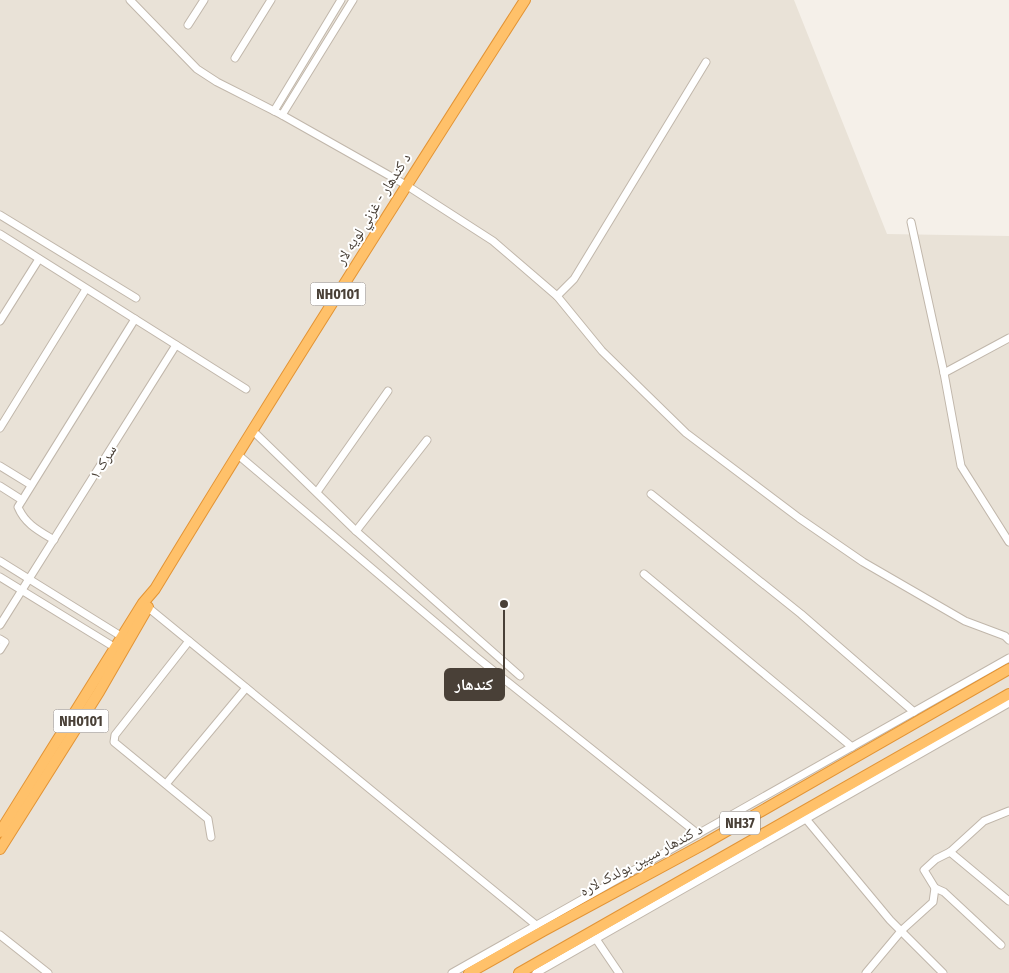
<svg xmlns="http://www.w3.org/2000/svg" width="1009" height="973" font-family="'Fira Sans Condensed','Noto Naskh Arabic',sans-serif">
<rect width="100%" height="100%" fill="#f5f0e9"/>
<!-- residential -->
<polygon fill="#e9e2d7" points="0,0 794,0 887,234 1009,236 1009,973 0,973"/>
<g fill="none" stroke-linecap="round" stroke-linejoin="round">
<defs>
<g id="minor">
<polyline points="130,0 197,69 217,82 282,115 406,185 493,241 557,296 602,351 686,433 799,518 863,562 965,621 1005,636 1009,640"/>
<polyline points="188,25 204,0"/>
<polyline points="235,58 271,0"/>
<polyline points="274,111 341,0"/>
<polyline points="282,115 353,0"/>
<polyline points="0,215 136,298"/>
<polyline points="911,222 944,373 961,466 1009,542"/>
<polyline points="0,234 246,389"/>
<polyline points="557,296 574,279 706,62"/>
<polyline points="0,321 39,259"/>
<polyline points="944,373 1009,338"/>
<polyline points="0,428 86,289"/>
<polyline points="252,430 356,531 520,676"/>
<polyline points="237,454 475,656 698,834"/>
<polyline points="0,466 31,485"/>
<polyline points="0,486 22,500"/>
<polyline points="317,492 388,391"/>
<polyline points="651,494 801,614 914,712"/>
<polyline points="356,531 427,440"/>
<path d="M 54,540 C 39,531 25,524 18,507 L 135,319"/>
<polyline points="0,561 124,638"/>
<polyline points="644,574 852,747"/>
<polyline points="0,577 119,650"/>
<polyline points="145,605 536,925"/>
<polyline points="0,625 176,345"/>
<polyline points="0,639 5,642 0,650"/>
<polyline points="189,641 115,735 114,742 208,819 211,837"/>
<polyline points="166,784 246,688"/>
<polyline points="806,819 890,920 943,973"/>
<polyline points="950,852 1009,901"/>
<polyline points="935,888 944,892 1001,945"/>
<polyline points="0,935 48,973"/>
<polyline points="596,939 619,973"/>
<polyline points="452,973 1009,658"/>
<polyline points="536,973 1009,703"/>
<polyline points="866,973 902,930 933,902 935,888 924,870 936,859 950,852 984,821 1009,811"/>
</g>
<g id="highway">
<path d="M 0,832 L 143,603 L 155,589 C 275,391 400,195 525,0"/>
<polyline points="0,849 99,692 148,607"/>
<polyline points="469,973 543,931 704,844 1009,669"/>
<polyline points="519,973 1009,694"/>
</g>
</defs>
<!-- minor casing -->
<use href="#minor" stroke="#c1b7ab" stroke-width="9"/>
<!-- highway casing -->
<use href="#highway" stroke="#e39435" stroke-width="12"/>
<!-- minor -->
<use href="#minor" stroke="#fff" stroke-width="7"/>
<!-- highway -->
<use href="#highway" stroke="#ffc16a" stroke-width="10"/>
</g>
<g text-anchor="middle" dominant-baseline="central" stroke-width="4" stroke-linejoin="round" paint-order="stroke">
<!-- shield labels -->
<g fill="#fff" stroke="#807973" stroke-width="1">
<rect x="310.5" y="282.5" width="55" height="23" rx="4"/>
<rect x="53.5" y="709.5" width="55" height="23" rx="4"/>
<rect x="720" y="811.5" width="40" height="23" rx="4"/>
</g>
<g font-size="14" font-weight="bold" fill="#494037">
<text x="338" y="294">NH0101</text>
<text x="81" y="721">NH0101</text>
<text x="740" y="823">NH37</text>
</g>
<!-- street labels -->
<g font-size="15" fill="#494037" stroke="#fff">
<text transform="translate(373 209) rotate(-58)">د کندهار - غزني لويه لار</text>
<text transform="translate(103 462) rotate(-58)">سرک ۱</text>
<text transform="translate(641 860) rotate(-28)">د کندهار سپین بولدک لاره</text>
</g>
</g>
<!-- callouts -->
<path fill="none" stroke="#494037" stroke-width="2" d="M504 604L504 684"/>
<circle fill="#494037" stroke="#fff" stroke-width="2" cx="504" cy="604" r="5"/>
<rect fill="#494037" stroke="#494037" stroke-width="2" x="445" y="669" width="59" height="31" rx="5"/>
<g font-size="16" text-anchor="middle" font-weight="bold" fill="#fff">
<text x="474" y="690">کندهار</text>
</g>
</svg>
